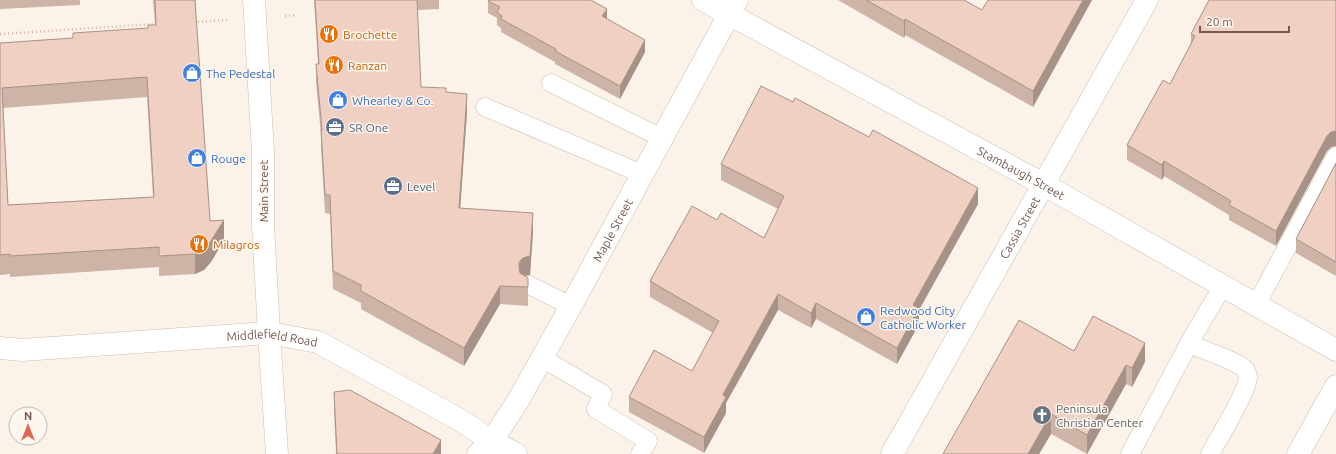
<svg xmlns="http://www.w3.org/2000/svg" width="1336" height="454" font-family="Ubuntu,sans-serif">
<rect width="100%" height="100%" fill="#fbf3e9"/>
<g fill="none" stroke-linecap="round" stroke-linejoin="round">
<defs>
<g id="lane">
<polyline points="551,83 662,138"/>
<polyline points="485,107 642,174"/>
<polyline points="529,285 571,306"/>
<polyline points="1256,305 1336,156"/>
<path d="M 1189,344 C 1201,349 1237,361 1245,369 C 1246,371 1248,375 1248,377 C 1248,391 1218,439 1210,454"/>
<polyline points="542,358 603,394 596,409 648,441 640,454"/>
<polyline points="1130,454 1193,336 1223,286"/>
</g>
<g id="street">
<path id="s1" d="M 703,0 L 1043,184 L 1336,350"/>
<path id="s2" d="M 492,441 L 519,399 L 571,306 L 737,0"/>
<path id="s3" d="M 892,454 L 1147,0"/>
<polyline points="1298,454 1336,386"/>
</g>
<g id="secondary">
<polyline points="254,0 263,152 263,226 269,333 277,454"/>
<path id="s4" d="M 0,348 L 22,350 L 269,333 L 318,342 L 460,420 L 492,441 L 516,454"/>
<polyline points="478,454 492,441"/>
</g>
</defs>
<!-- lane casing -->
<use href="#lane" stroke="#cfbcb2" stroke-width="19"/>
<!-- street casing -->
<use href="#street" stroke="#cfbcb2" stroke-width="23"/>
<!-- secondary casing -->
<use href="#secondary" stroke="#d2bcb0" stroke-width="23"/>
<!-- path -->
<g stroke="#d5b3a5" stroke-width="2.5" stroke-dasharray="1 3" stroke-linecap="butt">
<polyline points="285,16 296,15"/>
<polyline points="194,22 228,20"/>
<polyline points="0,34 157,24"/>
</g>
<!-- lane -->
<use href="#lane" stroke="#fff" stroke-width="18"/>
<!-- street -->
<use href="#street" stroke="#fff" stroke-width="22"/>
<!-- secondary -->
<use href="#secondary" stroke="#fff" stroke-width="22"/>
</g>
<!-- wall -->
<g fill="#ceb3a7" fill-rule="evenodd">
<polygon points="0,0 80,0 80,5 0,9"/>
<path d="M 153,0 L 195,0 L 210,221 L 224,240 L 211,262 L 204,270 L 195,274 L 159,276 L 159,267 L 10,277 L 10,274 L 0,275 L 0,43 L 73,38 L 148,28 L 155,25 ZM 147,97 L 153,197 L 8,205 L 3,108 Z"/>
<polygon points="314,0 439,0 439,9 417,10 421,87 446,92 467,112 460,208 533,232 530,275 525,276 528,278 528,306 500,304 464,366 361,309 361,303 333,289 330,214 325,213 321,149 321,135 316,82 316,64 318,64"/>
<polygon points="838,0 964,0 982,10 1092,0 1033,107 905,35 904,38"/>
<polygon points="1336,0 1336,146 1331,147 1327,151 1276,246 1229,220 1229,215 1164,176 1162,180 1127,160 1127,145 1170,84 1191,44 1191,34"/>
<polygon points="488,1 607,19 645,52 620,99 555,64 555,62 501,32 501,28 497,25 497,18 488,13"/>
<polygon points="1336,163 1336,276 1296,253 1296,239"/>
<polygon points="721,164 978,204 919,310 919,324 897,364 816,319 811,328 778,310 726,403 726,413 704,453 629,412 629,397 692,371 713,333 650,297 650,281 764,238 778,209 721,180"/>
<polygon points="1074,351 1145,362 1132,387 1126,384 1087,454 1051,434 1039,454 943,454"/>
<polygon points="334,392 441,454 336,454 334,411"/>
</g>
<!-- shaded-wall -->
<g fill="#a79288">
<polygon points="1083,0 1092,0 1033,107 1033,91"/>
<polygon points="607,9 607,21 602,16"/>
<polygon points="905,19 905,35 904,38 904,21"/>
<polygon points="645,40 645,52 620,99 620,86"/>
<polygon points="467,94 467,112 459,226 459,208"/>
<polygon points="1336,131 1336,146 1331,147 1327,151 1276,246 1276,231 1327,136 1331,132"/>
<polygon points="1164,161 1164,176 1162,180 1162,165"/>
<polygon points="978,188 978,204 919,310 919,324 897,364 897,348 913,305"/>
<polygon points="533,213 533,232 530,275 523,276 519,281 519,267"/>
<polygon points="224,220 224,240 211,262 204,270 195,274 195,254"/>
<polygon points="500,286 500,304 464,366 464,348"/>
<polygon points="778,294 778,310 726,403 726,413 704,453 704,437 723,395 726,389"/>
<polygon points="816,303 816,319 811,328 811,313"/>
<polygon points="1145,343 1145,362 1132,387 1132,368"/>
<polygon points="1126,365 1126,384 1087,454 1087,435"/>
<polygon points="1051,414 1051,434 1039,454 1028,454"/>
<polygon points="441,440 441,454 433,454"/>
</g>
<!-- building -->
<g fill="#efd0c2" stroke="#a79288" fill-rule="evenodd">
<path d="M 155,0 L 195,0 L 210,221 L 224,220 L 211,241 L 204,250 L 195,254 L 159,256 L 159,247 L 10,256 L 10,254 L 0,255 L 0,43 L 73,38 L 73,33 L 148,28 L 148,25 L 156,25 ZM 147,77 L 154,197 L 8,205 L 2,88 Z"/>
<polygon points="315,0 417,0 421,87 446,88 446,92 467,94 459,208 533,213 530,256 523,258 519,262 519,267 520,273 528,278 528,287 500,286 464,348 361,291 361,285 333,271 330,195 325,195 321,130 322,130 316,64 319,64"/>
<polygon points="489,0 591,0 607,9 602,16 645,40 620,86 555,51 556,49 501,19 502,16 497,12 500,7 488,1"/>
<polygon points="866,0 964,0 982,10 988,0 1083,0 1033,91 905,19 904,21"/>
<polygon points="1209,0 1336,0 1336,131 1331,132 1327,136 1276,231 1229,205 1231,201 1164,161 1162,165 1127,145 1163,80 1170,84 1195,36 1191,34"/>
<polygon points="761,86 793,102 795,98 869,137 873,130 978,188 913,305 919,308 897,348 816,303 811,313 778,294 726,389 723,395 726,397 704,437 629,397 654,350 692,371 719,321 650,281 692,206 717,220 721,213 764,238 784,196 721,164"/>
<polygon points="1336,163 1336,262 1296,239"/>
<polygon points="1093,316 1145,343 1132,368 1126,365 1087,435 1051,414 1028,454 943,454 1019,320 1074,351"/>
<polygon points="350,390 441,440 433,454 337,454 334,392"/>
</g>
<!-- icons -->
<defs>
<symbol id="restaurant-disc" viewBox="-11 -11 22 22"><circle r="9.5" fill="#e8710a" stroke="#fef7f0"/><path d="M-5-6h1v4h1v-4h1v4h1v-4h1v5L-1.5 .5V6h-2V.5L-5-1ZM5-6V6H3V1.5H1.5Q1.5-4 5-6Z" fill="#fff"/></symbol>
<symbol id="shop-disc" viewBox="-11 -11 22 22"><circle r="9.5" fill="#3f7fe0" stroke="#fef7f0"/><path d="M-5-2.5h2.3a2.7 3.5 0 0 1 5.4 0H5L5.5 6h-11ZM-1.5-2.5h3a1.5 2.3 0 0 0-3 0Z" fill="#fff"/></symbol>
<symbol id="office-disc" viewBox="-11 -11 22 22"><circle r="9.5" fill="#5c6f8a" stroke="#fef7f0"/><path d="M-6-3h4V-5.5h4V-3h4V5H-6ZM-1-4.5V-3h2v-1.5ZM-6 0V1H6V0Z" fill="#fff"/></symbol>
<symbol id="church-disc" viewBox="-11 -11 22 22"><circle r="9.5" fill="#6b7280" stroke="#fef7f0"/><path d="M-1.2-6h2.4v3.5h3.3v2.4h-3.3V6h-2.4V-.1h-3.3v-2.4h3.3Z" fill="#fff"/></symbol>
</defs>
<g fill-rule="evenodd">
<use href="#restaurant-disc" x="318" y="23" width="22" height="22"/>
<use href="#restaurant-disc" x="323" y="54" width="22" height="22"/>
<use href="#shop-disc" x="181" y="62" width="22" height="22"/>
<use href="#shop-disc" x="327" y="89" width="22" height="22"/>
<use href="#office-disc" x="324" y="116" width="22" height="22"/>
<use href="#shop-disc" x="186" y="147" width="22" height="22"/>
<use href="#office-disc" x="382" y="175" width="22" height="22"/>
<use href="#restaurant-disc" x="188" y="233" width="22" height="22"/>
<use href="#shop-disc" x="855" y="306" width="22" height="22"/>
<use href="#church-disc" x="1031" y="404" width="22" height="22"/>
</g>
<g text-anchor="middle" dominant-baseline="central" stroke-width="3" stroke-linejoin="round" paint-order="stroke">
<!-- food labels -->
<g font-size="12" fill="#c56008" stroke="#fef7f0" text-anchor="start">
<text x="343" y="34">Brochette</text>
<text x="348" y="65">Ranzan</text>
<text x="213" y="244">Milagros</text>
</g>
<!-- shop labels -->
<g font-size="12" fill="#366cbe" stroke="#fef7f0" text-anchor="start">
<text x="206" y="73">The Pedestal</text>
<text x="352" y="100">Whearley &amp; Co.</text>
<text x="211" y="158">Rouge</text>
<text x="880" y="310">Redwood City<tspan x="880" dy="14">Catholic Worker</tspan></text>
</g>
<!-- service labels -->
<g font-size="12" fill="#4e5e75" stroke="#fef7f0" text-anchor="start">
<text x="349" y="127">SR One</text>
<text x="407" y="186">Level</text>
</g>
<!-- street labels -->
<g font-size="12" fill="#75584e" stroke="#fef7f0">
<text stroke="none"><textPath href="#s1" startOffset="362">Stambaugh Street</textPath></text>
<text transform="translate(263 191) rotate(-90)">Main Street</text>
<text stroke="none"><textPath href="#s3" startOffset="260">Cassia Street</textPath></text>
<text stroke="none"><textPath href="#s2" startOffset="243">Maple Street</textPath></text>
<text stroke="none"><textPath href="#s4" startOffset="273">Middlefield Road</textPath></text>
</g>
<!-- worship labels -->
<g font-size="12" fill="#5b616d" stroke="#fef7f0" text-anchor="start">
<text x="1056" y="408">Peninsula<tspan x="1056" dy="14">Christian Center</tspan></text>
</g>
</g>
<!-- north arrow -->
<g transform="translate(28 426)"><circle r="19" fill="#fef7f0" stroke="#c7b7af"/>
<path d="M0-3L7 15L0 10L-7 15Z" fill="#de6856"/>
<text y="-6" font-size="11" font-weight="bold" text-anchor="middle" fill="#75584e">N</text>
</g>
<!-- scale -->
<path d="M1200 26v6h89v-6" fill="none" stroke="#75584e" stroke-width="2"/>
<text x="1206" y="26" font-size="12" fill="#75584e" stroke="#fef7f0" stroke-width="3" paint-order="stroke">20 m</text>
</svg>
